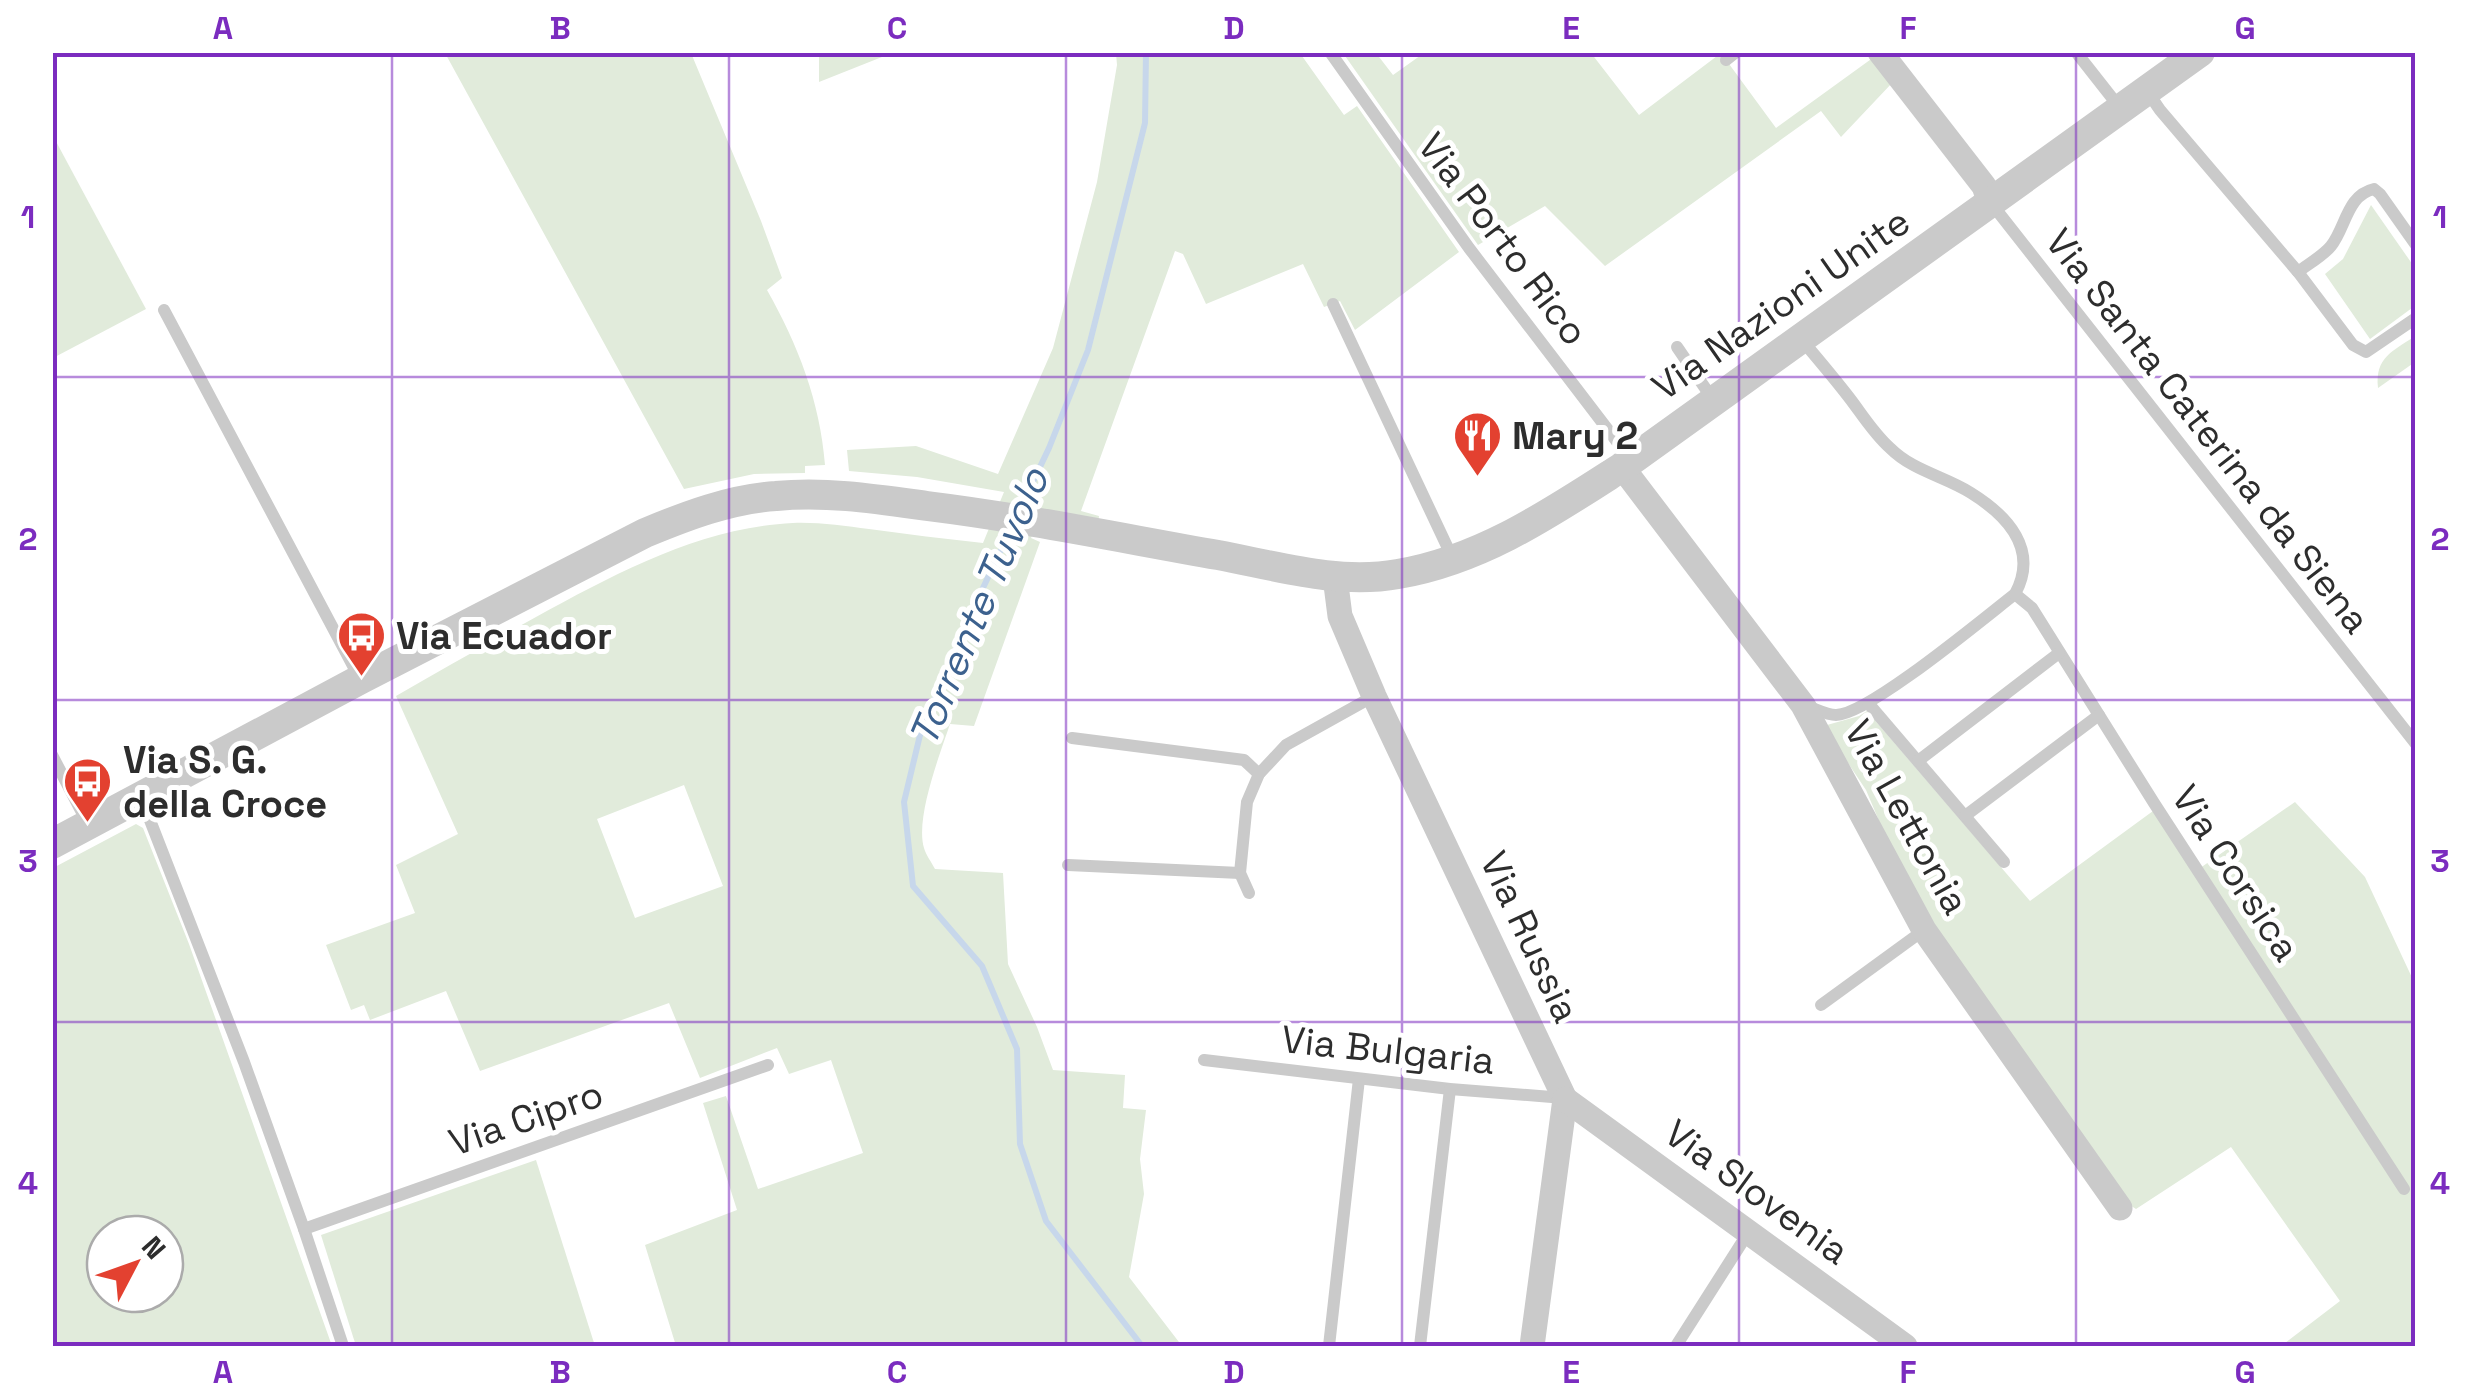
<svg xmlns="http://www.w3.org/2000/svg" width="2468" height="1399" font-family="'Space Grotesk',sans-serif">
<rect width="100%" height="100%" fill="#fff"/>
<!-- green -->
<g fill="#e1ebdb" fill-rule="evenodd">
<path d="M 445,53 L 691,53 L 761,221 L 782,278 L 767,290 C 798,345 820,401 825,465 L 805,466 L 805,473 L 754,474 L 684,489 Z"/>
<polygon points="819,53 819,52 892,53 819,82"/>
<path d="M 1116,53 L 1307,53 L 1302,56 L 1344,115 L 1357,106 L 1459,252 L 1355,330 L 1340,301 L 1324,307 L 1303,264 L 1206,304 L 1183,254 L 1175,251 L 1081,511 L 1099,516 L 1098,525 L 1042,511 L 1031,538 L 1040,542 L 974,726 L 950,724 C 940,754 915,818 924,848 C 926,855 932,863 935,869 L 1003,873 L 1008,964 L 1037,1027 L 1053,1070 L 1125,1075 L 1123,1108 L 1146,1110 L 1140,1159 L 1144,1194 L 1129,1277 L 1182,1346 L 676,1346 L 645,1245 L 737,1210 L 703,1103 L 726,1096 L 758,1189 L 863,1153 L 831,1060 L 789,1074 L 777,1048 L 700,1078 L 669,1003 L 480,1071 L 446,991 L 370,1020 L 364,1005 L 351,1010 L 326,945 L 415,913 L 396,865 L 458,834 L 396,696 C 442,669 489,643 536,617 C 617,573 699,528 793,523 C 818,522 844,526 869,529 C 907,534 945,539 983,543 L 1004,492 L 917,477 L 849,471 L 847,450 L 916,446 L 998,474 L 1053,348 L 1097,182 L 1117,65 ZM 684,785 L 723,886 L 635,918 L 597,819 Z"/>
<polygon points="1343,53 1376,53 1393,75 1424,53 1591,53 1639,115 1721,53 1776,128 1874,57 1893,82 1841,137 1821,111 1605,266 1545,206 1478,245"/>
<polygon points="52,134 146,309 53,358 52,358"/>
<polygon points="2371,205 2415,268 2416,305 2370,339 2325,274 2343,259"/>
<path d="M 2415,336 L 2415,362 L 2378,388 C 2375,357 2392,352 2415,336 Z"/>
<polygon points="1867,711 2030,901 2153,811 2193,873 2295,802 2365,877 2415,984 2415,1346 2281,1346 2340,1301 2231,1147 2136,1209 2125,1202 1932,924 1901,873 1866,790 1840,751 1827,725 1859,716"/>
<path d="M 136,824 L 143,828 L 189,944 L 332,1346 L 53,1346 L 53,868 ZM 105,1234 L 165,1234 L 165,1294 L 105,1294 Z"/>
<polygon points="536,1160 595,1346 356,1346 321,1235"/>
</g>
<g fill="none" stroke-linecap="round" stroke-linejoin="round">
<!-- stream -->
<g stroke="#c7d7eb" stroke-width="6">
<polyline points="1020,509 1049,448 1088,350 1145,123 1146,52"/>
<polyline points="1011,529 972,611 921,731 904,802 913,886 982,966 1017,1049 1020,1144 1046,1221 1142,1346"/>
</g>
<!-- service -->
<g stroke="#cacaca" stroke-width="12">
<polyline points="1330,52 1469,248 1631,460"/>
<polyline points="2076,52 2120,108"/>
<polyline points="1726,60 1736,52"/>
<polyline points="2147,91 2160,110 2298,272 2353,345 2366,352 2416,318"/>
<polyline points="1991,203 2416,744"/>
<path d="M 2298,272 C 2308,264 2323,256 2331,246 C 2346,227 2347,195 2374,189 L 2380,194 L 2416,245"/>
<polyline points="1333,304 1453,559"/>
<polyline points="164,310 360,679"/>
<path d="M 1801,339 C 1818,359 1835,379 1851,400 C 1863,416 1875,435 1890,448 C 1913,471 1944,476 1971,493 C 2008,516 2039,550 2015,594 C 1984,618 1868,715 1836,715 C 1827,715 1816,709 1807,706"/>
<polyline points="1677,347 1714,401"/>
<polyline points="2015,594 2032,608 2154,803 2404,1189"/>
<polyline points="1868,703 2004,862"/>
<polyline points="1072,738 1244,760 1259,774"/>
<polyline points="52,755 88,824"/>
<polyline points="1918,761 2059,653"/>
<polyline points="141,797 244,1062 304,1229 343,1346"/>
<polyline points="1965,816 2099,715"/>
<polyline points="1068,865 1240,873"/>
<polyline points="1249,893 1240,873 1247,802 1259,774 1286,745 1374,696"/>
<polyline points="1821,1005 1924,930"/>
<polyline points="1204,1060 1450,1089 1564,1098"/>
<polyline points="304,1229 768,1065"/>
<polyline points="1329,1346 1359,1079"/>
<polyline points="1420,1346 1450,1089"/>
<polyline points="1676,1346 1748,1233"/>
</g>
<!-- minor -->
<g stroke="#cacaca" stroke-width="25">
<polyline points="1880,52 1984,186 1990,203"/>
<polyline points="1622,467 1803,705 1924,930 2120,1208"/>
<polyline points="1335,577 1340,616 1374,696 1565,1099 1532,1346"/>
<polyline points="1565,1099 1905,1346"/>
</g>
<!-- tertiary -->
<path stroke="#cacaca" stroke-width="30" d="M 52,844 L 361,679 L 645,533 C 686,516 730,499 776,496 C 826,491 877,499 927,506 C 1024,518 1121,538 1218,555 C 1277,566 1338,585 1398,574 C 1482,560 1552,512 1622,467 L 2200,52"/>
</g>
<!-- grid -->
<path fill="none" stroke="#7b2cbf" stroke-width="2.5" stroke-opacity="0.55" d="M 392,52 L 392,1346M 729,52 L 729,1346M 1066,52 L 1066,1346M 1402,52 L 1402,1346M 1739,52 L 1739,1346M 2076,52 L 2076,1346M 52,377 L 2416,377M 52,700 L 2416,700M 52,1022 L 2416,1022"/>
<!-- icons -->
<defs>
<symbol id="restaurant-pin" viewBox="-11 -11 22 30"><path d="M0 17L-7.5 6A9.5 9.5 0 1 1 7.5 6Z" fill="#e34130" stroke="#fff"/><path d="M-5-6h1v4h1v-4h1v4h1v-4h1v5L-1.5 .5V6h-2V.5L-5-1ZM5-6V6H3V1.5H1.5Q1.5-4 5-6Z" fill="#fff"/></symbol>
<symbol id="bus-pin" viewBox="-11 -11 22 30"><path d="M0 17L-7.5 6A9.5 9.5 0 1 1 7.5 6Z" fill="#e34130" stroke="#fff"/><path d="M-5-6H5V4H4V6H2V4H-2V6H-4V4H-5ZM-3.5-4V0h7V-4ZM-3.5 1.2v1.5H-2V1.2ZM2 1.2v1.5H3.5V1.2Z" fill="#fff"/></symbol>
</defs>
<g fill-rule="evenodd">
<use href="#restaurant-pin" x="1450" y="408" width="55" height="75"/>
<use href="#bus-pin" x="334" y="608" width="55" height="75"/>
<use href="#bus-pin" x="60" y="754" width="55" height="75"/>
</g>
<g text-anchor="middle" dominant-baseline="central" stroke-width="10" stroke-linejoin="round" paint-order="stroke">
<!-- street labels -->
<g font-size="38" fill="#2d2d2d" stroke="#fff">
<text transform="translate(1503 239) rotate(53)">Via Porto Rico</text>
<text transform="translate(1781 304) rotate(-35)">Via Nazioni Unite</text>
<text transform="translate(2208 431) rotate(52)">Via Santa Caterina da Siena</text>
<text transform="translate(1907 817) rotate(61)">Via Lettonia</text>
<text transform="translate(2236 873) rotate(57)">Via Corsica</text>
<text transform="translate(1530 937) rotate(65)">Via Russia</text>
<text transform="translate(1388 1050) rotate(6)">Via Bulgaria</text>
<text transform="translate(526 1118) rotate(-19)">Via Cipro</text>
<text transform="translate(1757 1192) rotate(36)">Via Slovenia</text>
</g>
<!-- poi labels -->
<g font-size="38" font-weight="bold" fill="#2d2d2d" stroke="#fff" text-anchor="start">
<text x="1512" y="436">Mary 2</text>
<text x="396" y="636">Via Ecuador</text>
<text x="123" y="760">Via S. G.<tspan x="123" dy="44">della Croce</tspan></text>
</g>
<!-- water labels -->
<g font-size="40" font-style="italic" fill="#3c618e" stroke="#fff">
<text transform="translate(979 607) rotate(-67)">Torrente Tuvolo</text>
</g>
</g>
<!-- border -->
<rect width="2468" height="1399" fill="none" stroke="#ffffff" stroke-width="110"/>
<!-- north arrow -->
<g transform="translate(135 1264) rotate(49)"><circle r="48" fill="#ffffff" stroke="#ababab" stroke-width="2.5"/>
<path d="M0-8L18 38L0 25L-18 38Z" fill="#e34130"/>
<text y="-15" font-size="28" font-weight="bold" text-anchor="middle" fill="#2d2d2d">N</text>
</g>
<rect x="55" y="55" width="2358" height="1289" fill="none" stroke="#7b2cbf" stroke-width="4"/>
<g font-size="32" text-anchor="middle" font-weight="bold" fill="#7b2cbf">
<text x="223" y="39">A</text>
<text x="560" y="39">B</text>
<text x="897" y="39">C</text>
<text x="1234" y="39">D</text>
<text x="1571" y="39">E</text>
<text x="1908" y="39">F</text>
<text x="2245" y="39">G</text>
<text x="28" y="228">1</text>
<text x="2440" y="228">1</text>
<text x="28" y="550">2</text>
<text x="2440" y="550">2</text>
<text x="28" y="872">3</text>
<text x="2440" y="872">3</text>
<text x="28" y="1194">4</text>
<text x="2440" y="1194">4</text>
<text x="223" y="1383">A</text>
<text x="560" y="1383">B</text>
<text x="897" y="1383">C</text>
<text x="1234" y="1383">D</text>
<text x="1571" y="1383">E</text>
<text x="1908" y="1383">F</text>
<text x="2245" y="1383">G</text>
</g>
</svg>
